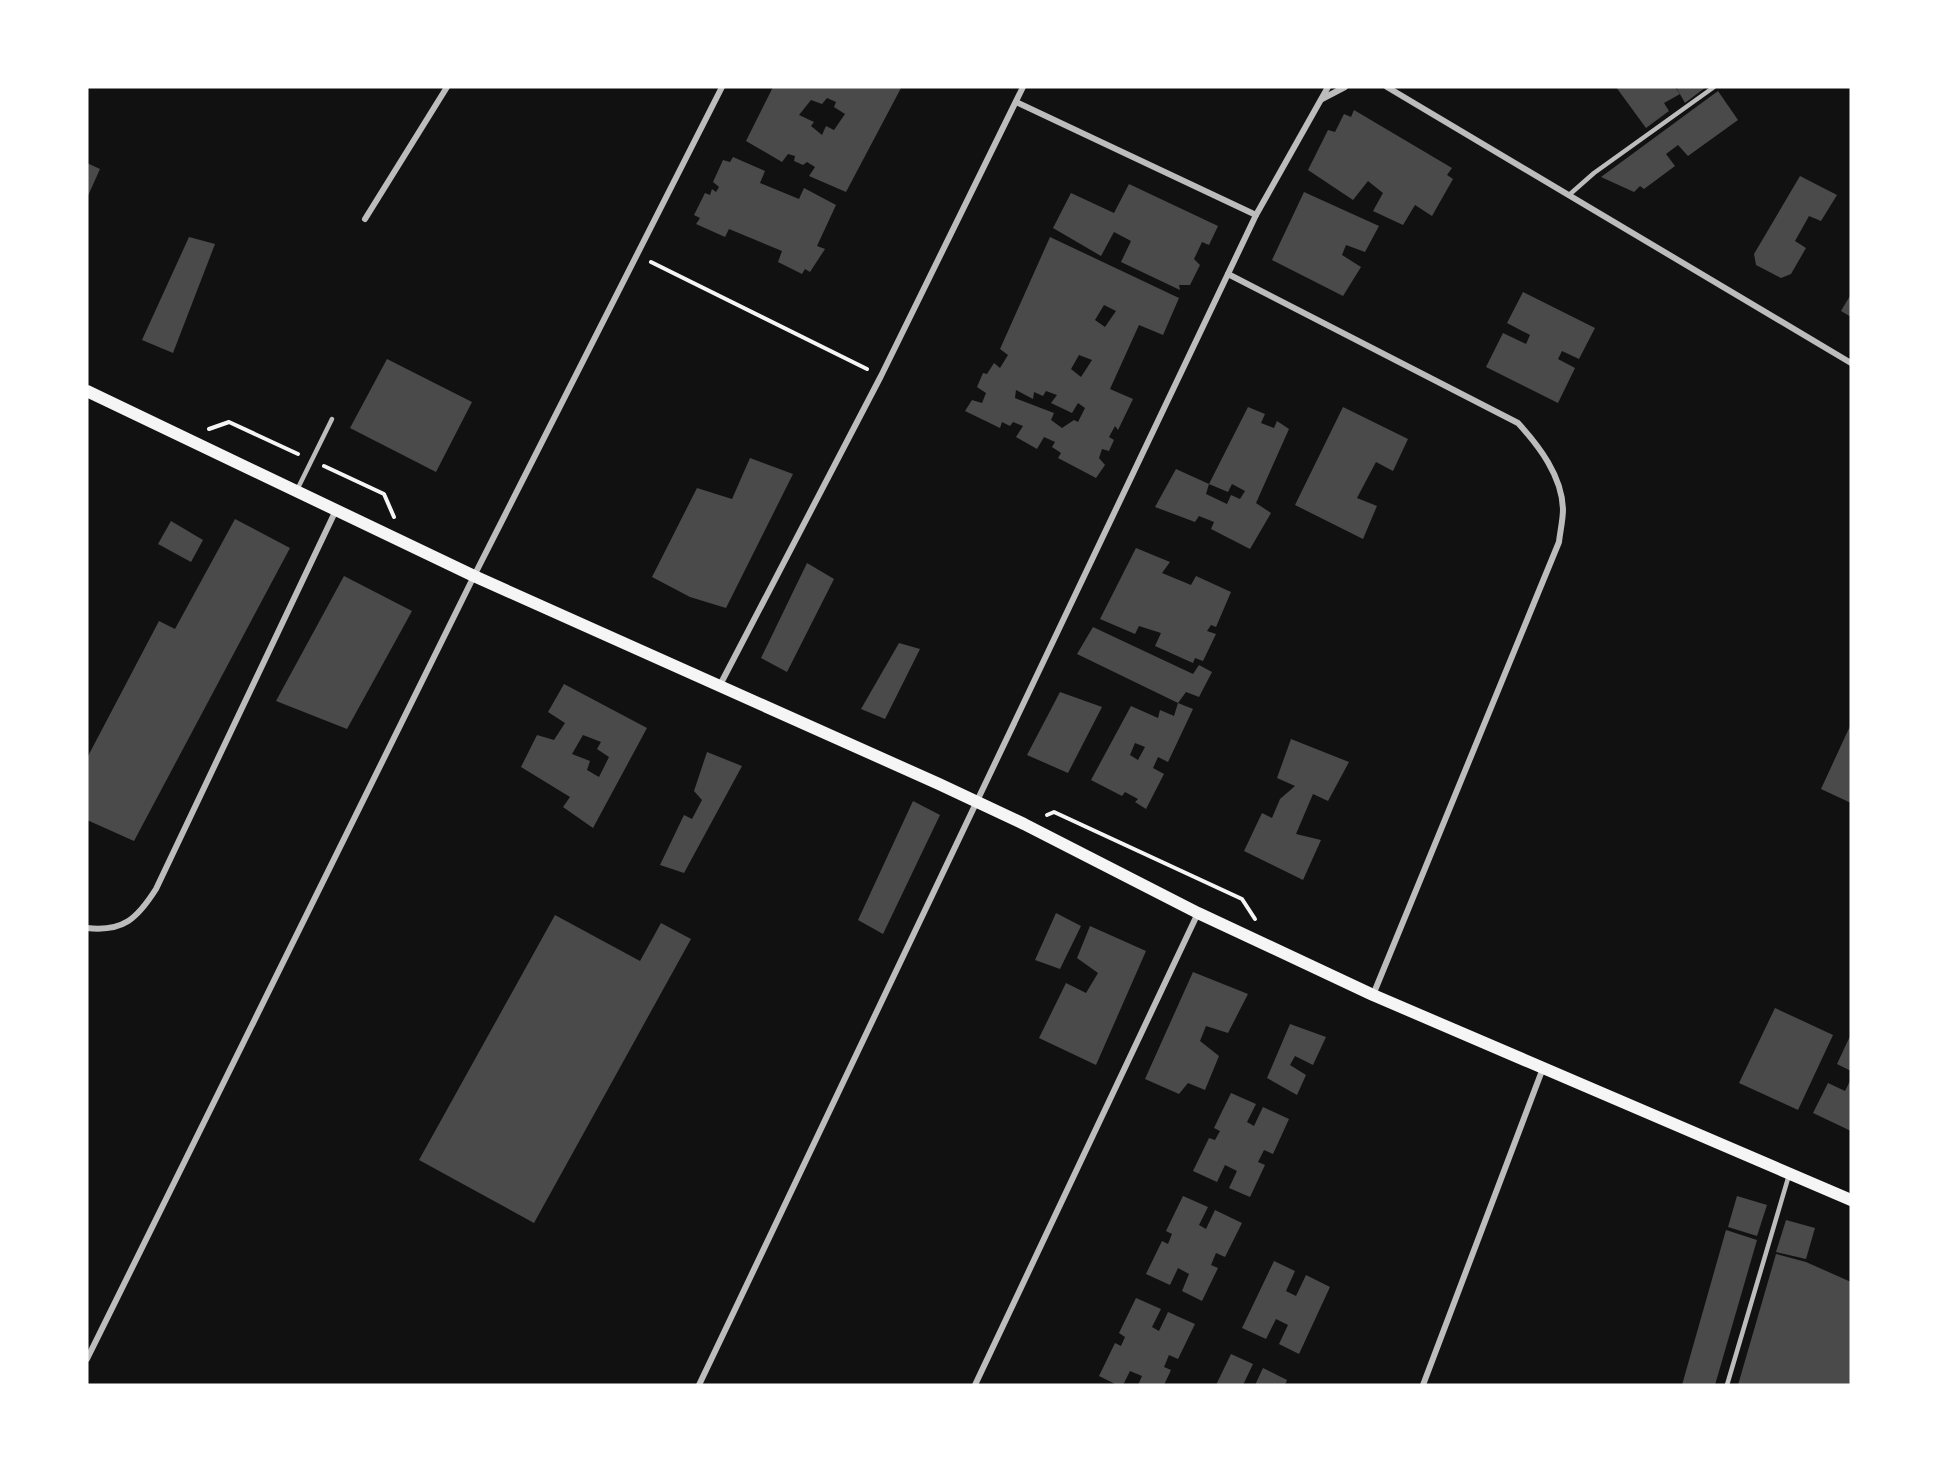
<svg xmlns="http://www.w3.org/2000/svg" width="1938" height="1472" font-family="'DejaVu Sans',sans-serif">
<rect width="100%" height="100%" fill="#111"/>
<!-- building -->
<g fill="#4a4a4a" fill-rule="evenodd">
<path d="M 773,87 L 901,88 L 846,192 L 809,176 L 815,167 L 807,162 L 803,165 L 794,161 L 795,156 L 788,154 L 782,162 L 746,141 ZM 827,98 L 836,102 L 834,107 L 845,114 L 834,130 L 826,126 L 822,135 L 811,126 L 814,122 L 799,115 L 811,100 L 822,104 Z"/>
<polygon points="1616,87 1675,87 1680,94 1664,103 1669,111 1646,128"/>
<polygon points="1676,87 1706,87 1685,103"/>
<polygon points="1718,91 1738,120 1688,156 1678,145 1666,154 1675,166 1644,189 1640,186 1634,192 1601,177"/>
<polygon points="1354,110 1452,168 1447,175 1453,179 1432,216 1415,205 1403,225 1373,211 1383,193 1368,181 1353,200 1308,170 1328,130 1335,132 1344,114 1351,117"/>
<polygon points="733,157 765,171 760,183 799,199 804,188 836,205 817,246 825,249 810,272 805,269 802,274 778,262 782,251 729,229 725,237 696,224 700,218 694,215 705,193 710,195 712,189 716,192 719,187 713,182 723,160 730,162"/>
<polygon points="87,163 100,169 87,198"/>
<polygon points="1800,176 1837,195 1821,221 1809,216 1795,241 1806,248 1791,274 1781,278 1756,265 1754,254"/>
<polygon points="1129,184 1218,226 1209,245 1202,242 1194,259 1200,265 1190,285 1179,285 1180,290 1121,262 1131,241 1114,232 1101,256 1053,228 1071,193 1114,213"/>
<polygon points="1304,192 1379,226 1365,252 1346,245 1342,255 1361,267 1343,296 1272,260"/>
<polygon points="189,237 215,244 173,353 142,340"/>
<path d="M 1050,237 L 1179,298 L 1163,335 L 1139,325 L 1110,389 L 1133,399 L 1118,430 L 1115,426 L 1109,437 L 1114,440 L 1109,451 L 1102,449 L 1099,458 L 1105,465 L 1096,478 L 1058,458 L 1061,453 L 1052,447 L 1055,442 L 1044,437 L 1037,449 L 1016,437 L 1023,426 L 1013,422 L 1010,426 L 1002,422 L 1000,428 L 965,411 L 972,400 L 982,403 L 986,393 L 977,387 L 983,373 L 987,374 L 994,363 L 1000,368 L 1008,355 L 1000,349 ZM 1104,305 L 1116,311 L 1105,327 L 1095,320 ZM 1079,355 L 1092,360 L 1081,377 L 1071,369 ZM 1016,390 L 1033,399 L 1034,392 L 1043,396 L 1046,391 L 1057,395 L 1051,403 L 1072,413 L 1078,403 L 1085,408 L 1078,422 L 1074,420 L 1062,428 L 1051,420 L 1054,413 L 1015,398 Z"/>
<polygon points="1523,292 1595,328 1579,359 1562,351 1558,359 1575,368 1558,403 1486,367 1503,333 1526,344 1530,335 1507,323"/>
<polygon points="1851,294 1851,317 1841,311"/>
<polygon points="387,359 472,402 436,472 350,428"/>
<polygon points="1248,407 1265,414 1261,423 1274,428 1277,421 1289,429 1256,503 1271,513 1250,549 1211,529 1214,522 1199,516 1195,522 1155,507 1176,469 1209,484 1206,494 1227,504 1231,495 1240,499 1245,491 1232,484 1228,492 1209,484"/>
<polygon points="1343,407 1408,439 1393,471 1376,462 1357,498 1377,506 1363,539 1295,505"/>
<polygon points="750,458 793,474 726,608 690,597 652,577 697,488 732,499"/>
<polygon points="235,519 290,548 134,841 87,820 87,758 159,621 175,629"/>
<polygon points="171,521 203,540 191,562 158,544"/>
<polygon points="1136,548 1170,562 1162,573 1191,585 1196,576 1231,592 1216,627 1211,625 1207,631 1216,634 1203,661 1195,658 1193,663 1155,646 1161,633 1139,626 1135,634 1100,619"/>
<polygon points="807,563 834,579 787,672 761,658"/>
<polygon points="344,576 412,611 347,729 276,701"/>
<path d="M 1093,627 L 1193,674 L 1199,665 L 1212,672 L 1199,697 L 1186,692 L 1178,703 L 1193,709 L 1168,762 L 1158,757 L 1153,768 L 1164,774 L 1146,809 L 1135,802 L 1138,799 L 1125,792 L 1122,796 L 1091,780 L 1131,706 L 1158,718 L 1160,710 L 1174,716 L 1178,703 L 1077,654 ZM 1135,743 L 1145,747 L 1138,760 L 1130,755 Z"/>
<polygon points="899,643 920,649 885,719 861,709"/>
<path d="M 564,684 L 647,728 L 593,828 L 563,807 L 570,797 L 521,767 L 537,735 L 554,740 L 565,723 L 548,712 ZM 583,735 L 601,742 L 597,749 L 609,757 L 599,777 L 587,770 L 590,761 L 572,754 Z"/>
<polygon points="1060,692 1102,707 1068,773 1027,755"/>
<polygon points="1851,724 1851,803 1821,789"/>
<polygon points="1291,739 1349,762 1328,801 1313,794 1296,834 1321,840 1303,880 1244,851 1262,813 1272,818 1280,799 1295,786 1277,778"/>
<polygon points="707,752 742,766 684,873 660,865 684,815 692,819 702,800 694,791"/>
<polygon points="913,801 940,815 883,934 858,920"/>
<polygon points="1056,913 1081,926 1060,969 1035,960"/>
<polygon points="555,915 640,961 661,923 691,939 534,1223 419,1160"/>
<polygon points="1090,926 1146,951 1096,1065 1039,1038 1066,983 1086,993 1098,973 1077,958"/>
<polygon points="1193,972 1248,994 1228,1033 1206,1026 1200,1041 1219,1056 1205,1090 1188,1083 1179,1094 1145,1079"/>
<polygon points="1775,1008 1833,1035 1798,1110 1739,1083"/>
<polygon points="1290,1024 1326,1037 1313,1065 1295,1056 1290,1065 1306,1075 1297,1095 1267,1078"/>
<polygon points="1851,1034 1851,1071 1837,1064"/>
<polygon points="1851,1079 1851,1131 1813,1113 1828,1083 1845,1091"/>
<polygon points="1231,1093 1256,1104 1247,1122 1254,1126 1263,1107 1289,1119 1273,1154 1264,1150 1258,1162 1265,1165 1250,1197 1229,1188 1237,1171 1225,1165 1217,1182 1193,1171 1209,1138 1215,1140 1220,1131 1214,1128"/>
<polygon points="1183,1196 1208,1207 1199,1225 1206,1229 1215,1210 1242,1223 1225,1257 1216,1253 1211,1265 1218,1268 1202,1301 1182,1291 1189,1274 1178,1268 1170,1285 1146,1274 1162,1241 1168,1244 1172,1234 1166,1231"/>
<polygon points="1737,1196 1767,1205 1757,1236 1728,1227"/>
<polygon points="1786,1220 1815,1228 1806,1259 1776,1252"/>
<polygon points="1726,1230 1757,1240 1715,1385 1682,1385"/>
<polygon points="1776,1254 1806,1262 1851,1282 1851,1385 1738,1385"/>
<polygon points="1274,1261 1295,1271 1286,1291 1296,1296 1306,1275 1330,1287 1299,1354 1279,1344 1288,1325 1276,1319 1266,1339 1242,1328"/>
<polygon points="1136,1298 1161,1309 1152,1327 1159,1331 1168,1312 1195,1324 1178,1359 1169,1355 1164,1367 1171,1370 1164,1385 1138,1385 1142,1376 1130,1371 1123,1385 1117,1385 1099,1376 1115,1343 1121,1346 1125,1337 1119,1333"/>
<polygon points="1231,1354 1253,1364 1243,1385 1216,1385"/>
<polygon points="1263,1368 1287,1380 1285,1385 1255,1385"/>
</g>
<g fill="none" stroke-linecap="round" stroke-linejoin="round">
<!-- path -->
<g stroke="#f5f5f5" stroke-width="4">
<polyline points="651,262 867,369"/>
<polyline points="209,429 229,422 298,454"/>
<polyline points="324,466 384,494 394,517"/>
<polyline points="1047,815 1054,812 1242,899 1255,919"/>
</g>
<!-- service -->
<g stroke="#bcbcbc" stroke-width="4.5">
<polyline points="1569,195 1594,173 1714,87"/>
<polyline points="297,490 332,419"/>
<polyline points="1727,1385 1789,1175"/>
</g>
<!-- minor -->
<g stroke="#bcbcbc" stroke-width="6">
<polyline points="1387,87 1851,363"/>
<polyline points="1322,99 1345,87"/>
<polyline points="1016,102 1256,215"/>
<polyline points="365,219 447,87"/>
<path d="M 1228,274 L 1518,423 C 1539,446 1562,476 1563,509 C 1563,520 1560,532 1559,542 L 1373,995"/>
<polyline points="720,685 881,376 1023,87"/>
<path d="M 87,928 C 123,932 137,919 156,889 L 336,510"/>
<polyline points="87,1359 474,576 722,87"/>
<polyline points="699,1385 1256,215 1328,87"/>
<polyline points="975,1385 1198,913"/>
<polyline points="1423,1385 1543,1068"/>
</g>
<!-- secondary -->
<polyline stroke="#f5f5f5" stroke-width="12" points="87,391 474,576 939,784 1024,824 1198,913 1373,995 1851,1200"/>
</g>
<!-- border -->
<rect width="1938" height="1472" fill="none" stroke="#ffffff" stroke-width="177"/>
</svg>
